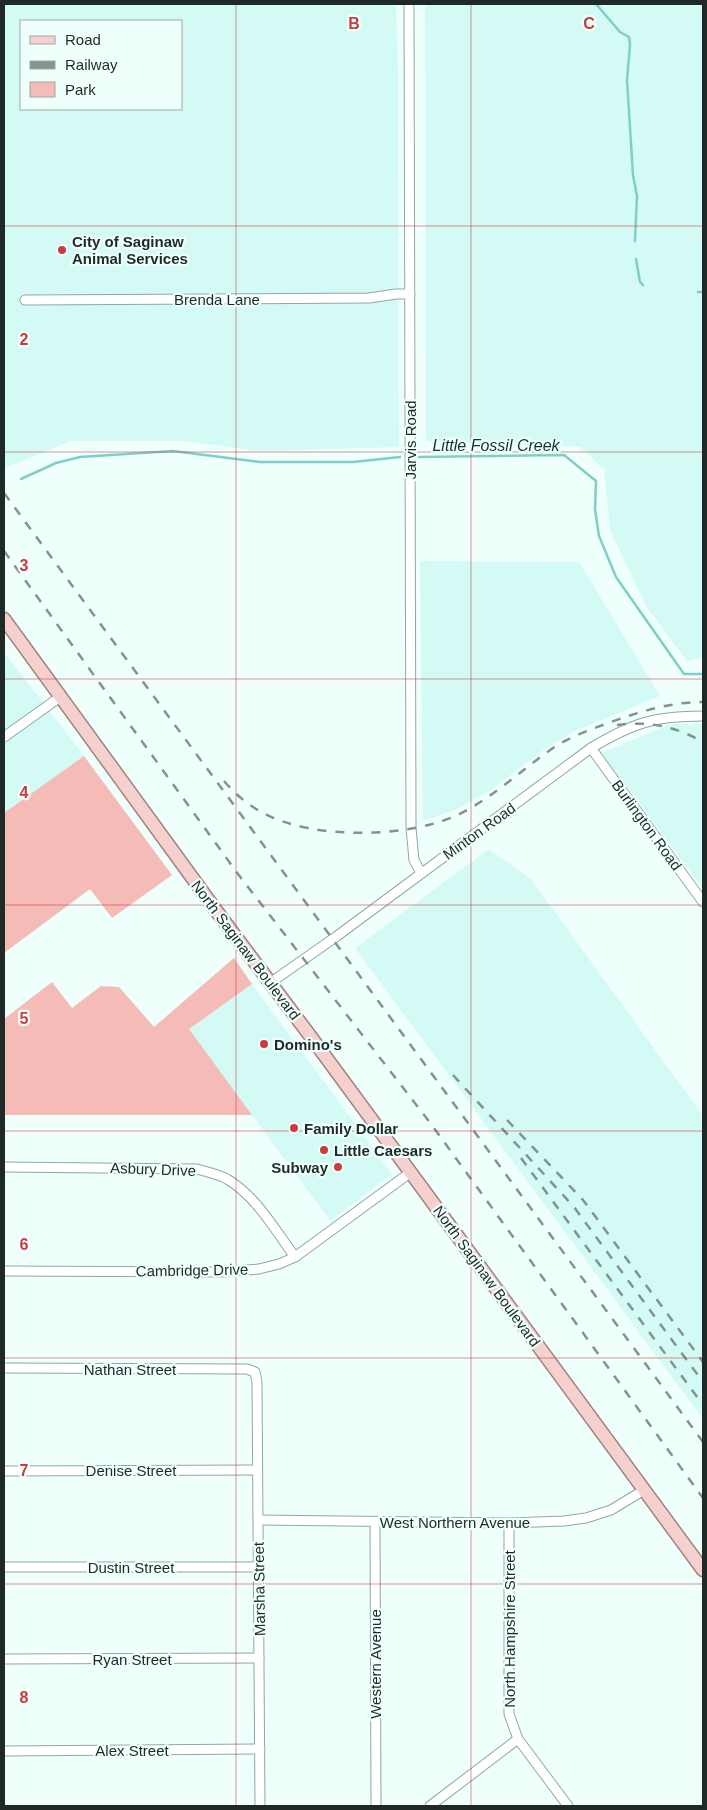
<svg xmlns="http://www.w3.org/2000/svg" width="707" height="1810" font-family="Helvetica,sans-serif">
<rect width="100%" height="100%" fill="#eefffc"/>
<!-- built -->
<g fill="#d4faf5" fill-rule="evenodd">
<path d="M 4,4 L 396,4 L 398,66 L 399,447 L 258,451 L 186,441 L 71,441 L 5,468 ZM 21,21 L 181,21 L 181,109 L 21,109 Z"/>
<polygon points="425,4 703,4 703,657 687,661 646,606 610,530 604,469 580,447 426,441"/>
<polygon points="420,561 579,562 660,696 575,731 545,749 491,790 457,809 423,821"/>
<polygon points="4,652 84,756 4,813"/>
<polygon points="670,724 703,724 703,889 602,753"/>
<polygon points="489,849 531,879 703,1116 703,1419 355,948"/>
<polygon points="252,984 392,1174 330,1221 189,1029"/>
</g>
<!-- green -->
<g fill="#f5bbb6">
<polygon points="84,756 172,875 112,918 90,889 4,953 4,813"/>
<polygon points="234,958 252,984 189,1029 252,1115 4,1115 4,1019 52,982 72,1008 101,986 119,987 154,1027"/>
</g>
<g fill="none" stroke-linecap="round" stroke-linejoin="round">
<!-- stream -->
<g stroke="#80cfc6" stroke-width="2.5">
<polyline points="596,4 620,32 629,37 630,45 627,80 633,175 637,196 635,241"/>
<polyline points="636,259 640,282 643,285"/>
<polyline points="698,292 703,292"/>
<polyline points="419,457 564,455 596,481 595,509 599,536 616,577 684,674 703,674"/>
<polyline points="21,479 56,463 80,457 173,451 260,462 353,462 400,457"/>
</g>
<defs>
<g id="street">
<polyline points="409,4 411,828 414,860 421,873"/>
<polyline points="25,300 369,298 396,294 410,294"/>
<polyline points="4,737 60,697"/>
<polyline points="591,748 703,902"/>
<path d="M 270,983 L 337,936 L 591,748 C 633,723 654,716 703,716"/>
<path d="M 4,1167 L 197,1169 C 207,1172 218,1174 227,1179 C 257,1197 275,1230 295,1257"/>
<polyline points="4,1271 222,1272 259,1269 279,1264 295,1257 411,1172"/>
<polyline points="4,1368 247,1369 255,1372 257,1382 260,1806"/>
<polyline points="4,1471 257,1470"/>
<polyline points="258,1520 509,1523 564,1521 586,1518 611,1510 644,1490"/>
<polyline points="375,1522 376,1806"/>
<polyline points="509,1523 509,1714 518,1739 568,1806"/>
<polyline points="4,1567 258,1567"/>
<polyline points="4,1659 259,1658"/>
<polyline points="4,1751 260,1749"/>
<polyline points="430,1806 518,1739"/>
</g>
<polyline id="primary" points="4,619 215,909 311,1037 703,1570"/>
</defs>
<!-- street casing -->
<use href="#street" stroke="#8ea8a5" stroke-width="11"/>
<!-- primary casing -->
<use href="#primary" stroke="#a5827e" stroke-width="15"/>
<!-- street -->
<use href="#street" stroke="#fff" stroke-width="9"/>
<!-- primary -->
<use href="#primary" stroke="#f4d1ce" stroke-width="12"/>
<!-- rail -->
<g stroke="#849290" stroke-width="2.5" stroke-dasharray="9 9" stroke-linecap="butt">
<polyline points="4,493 703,1442"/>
<polyline points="4,551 238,874 431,1124 703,1498"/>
<path d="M 617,725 C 650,721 674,726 703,742"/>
<path d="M 224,781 C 235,794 249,806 265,814 C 313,839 403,838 453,817 C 490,801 523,768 556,746 C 572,736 590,730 608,723 C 639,712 670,702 703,702"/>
<polyline points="453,1075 574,1207 703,1382"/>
<polyline points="507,1120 583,1200 703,1362"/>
<polyline points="521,1158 703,1405"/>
</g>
</g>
<!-- grid -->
<path fill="none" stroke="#cb3c3d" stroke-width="1" stroke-opacity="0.55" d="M 236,4 L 236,1806M 471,4 L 471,1806M 4,226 L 703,226M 4,452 L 703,452M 4,679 L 703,679M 4,905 L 703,905M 4,1131 L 703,1131M 4,1358 L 703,1358M 4,1584 L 703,1584"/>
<!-- markers -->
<g fill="#cb3c3d" stroke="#eefffc" stroke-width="2">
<circle cx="62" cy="250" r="5"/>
<circle cx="264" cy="1044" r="5"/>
<circle cx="294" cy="1128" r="5"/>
<circle cx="324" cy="1150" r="5"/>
<circle cx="338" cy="1167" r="5"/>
</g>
<g text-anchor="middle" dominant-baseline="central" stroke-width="4.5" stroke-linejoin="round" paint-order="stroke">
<!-- poi labels -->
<g font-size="15" font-weight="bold" fill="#1f2a28" stroke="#eefffc" text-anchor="start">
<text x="72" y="241">City of Saginaw<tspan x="72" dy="17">Animal Services</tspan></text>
<text x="274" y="1044">Domino's</text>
<text x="304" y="1128">Family Dollar</text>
<text x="334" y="1150">Little Caesars</text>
<text x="328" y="1167" text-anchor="end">Subway</text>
</g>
<!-- street labels -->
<g font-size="15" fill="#1f2a28" stroke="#eefffc">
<text x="217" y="299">Brenda Lane</text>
<text transform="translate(410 440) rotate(-90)">Jarvis Road</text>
<text transform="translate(647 825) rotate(54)">Burlington Road</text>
<text transform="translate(479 831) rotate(-36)">Minton Road</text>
<text transform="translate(246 950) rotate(53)">North Saginaw Boulevard</text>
<text transform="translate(153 1169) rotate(2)">Asbury Drive</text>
<text transform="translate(192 1270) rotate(-1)">Cambridge Drive</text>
<text transform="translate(487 1276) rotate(54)">North Saginaw Boulevard</text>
<text x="130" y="1369">Nathan Street</text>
<text x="131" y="1470">Denise Street</text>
<text x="455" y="1522">West Northern Avenue</text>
<text x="131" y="1567">Dustin Street</text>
<text transform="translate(259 1589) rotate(-91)">Marsha Street</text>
<text transform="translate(509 1629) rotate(-90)">North Hampshire Street</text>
<text x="132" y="1659">Ryan Street</text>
<text transform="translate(375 1664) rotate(-90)">Western Avenue</text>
<text x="132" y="1750">Alex Street</text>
</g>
<!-- water labels -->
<g font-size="16" font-style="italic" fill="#103633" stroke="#eefffc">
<text x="496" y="445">Little Fossil Creek</text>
</g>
</g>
<g font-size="16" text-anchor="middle" font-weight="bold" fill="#cb3c3d" stroke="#eefffc" stroke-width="4.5" stroke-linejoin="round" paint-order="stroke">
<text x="354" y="29">B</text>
<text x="589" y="29">C</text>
<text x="24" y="345">2</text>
<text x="24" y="571">3</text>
<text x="24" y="798">4</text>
<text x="24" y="1024">5</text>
<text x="24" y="1250">6</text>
<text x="24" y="1476">7</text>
<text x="24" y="1703">8</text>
</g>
<!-- border -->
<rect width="707" height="1810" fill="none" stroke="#1f2a28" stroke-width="10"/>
<!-- legend -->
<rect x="20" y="20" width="162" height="90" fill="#eefffc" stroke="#9baaa7"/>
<rect x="30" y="36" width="25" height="8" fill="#f4d1ce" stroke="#9baaa7"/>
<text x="65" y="45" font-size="15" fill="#1f2a28">Road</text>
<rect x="30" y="61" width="25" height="8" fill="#849290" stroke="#9baaa7"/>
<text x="65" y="70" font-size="15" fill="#1f2a28">Railway</text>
<rect x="30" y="82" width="25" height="15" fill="#f5bbb6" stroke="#9baaa7"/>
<text x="65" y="95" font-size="15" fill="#1f2a28">Park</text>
</svg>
